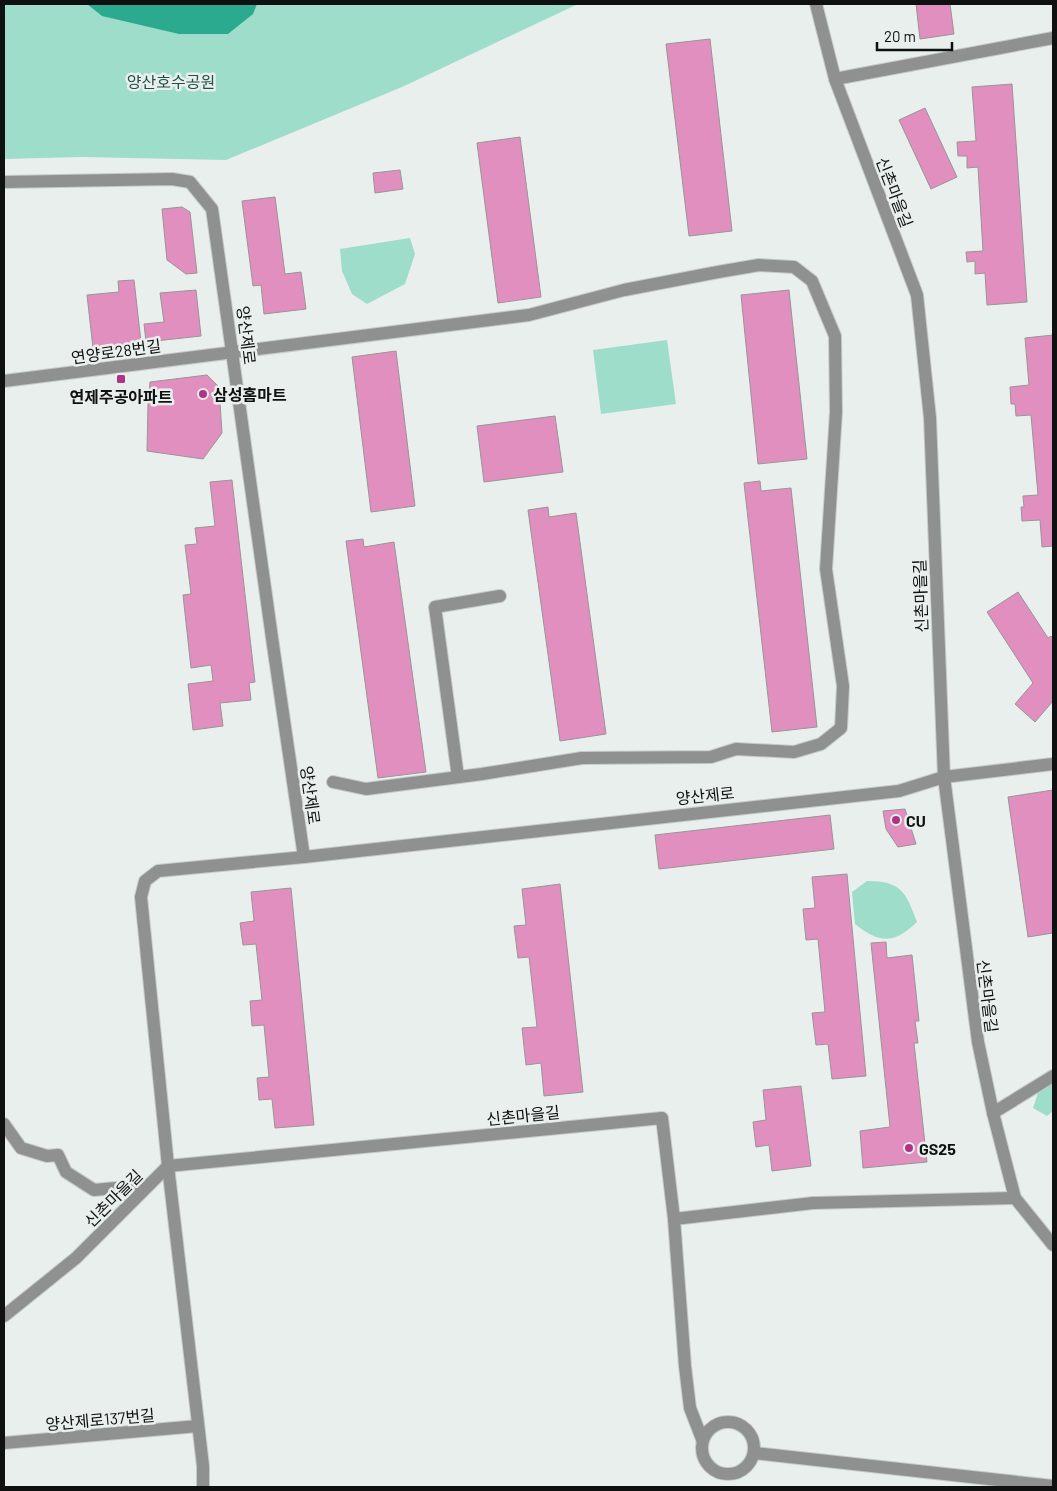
<svg xmlns="http://www.w3.org/2000/svg" width="1057" height="1491" font-family="Barlow,'Noto Sans KR',sans-serif">
<rect width="100%" height="100%" fill="#e9efed"/>
<!-- green -->
<g fill="#9dddca">
<polygon points="4,4 578,4 402,87 226,160 82,157 4,159"/>
<polygon points="410,238 415,254 405,284 367,304 352,294 342,271 340,249"/>
<polygon points="667,340 676,404 601,414 593,350"/>
<path d="M 867,881 C 902,881 906,893 917,922 C 894,944 880,944 855,924 L 852,892 Z"/>
<polygon points="1053,1084 1053,1111 1047,1116 1033,1108 1038,1093"/>
</g>
<!-- water -->
<polygon fill="#2caa8f" points="87,4 257,4 253,14 228,34 179,34 102,16"/>
<!-- building -->
<g fill="#e18fbf" stroke="#999496">
<polygon points="916,4 950,4 954,34 920,39"/>
<polygon points="710,39 732,231 689,236 666,44"/>
<polygon points="1012,84 1027,302 987,305 985,273 975,274 975,261 967,262 966,252 983,251 978,167 967,168 967,156 958,156 957,142 976,141 972,87"/>
<polygon points="925,108 957,177 931,189 899,120"/>
<polygon points="520,137 541,297 498,303 477,143"/>
<polygon points="400,170 403,189 375,193 373,173"/>
<polygon points="275,197 285,274 301,272 306,309 264,314 261,285 253,286 242,201"/>
<polygon points="182,207 190,212 197,273 186,274 167,260 162,209"/>
<polygon points="134,280 141,342 93,348 87,295 119,292 118,281"/>
<polygon points="196,290 201,336 146,342 144,324 164,322 160,293"/>
<polygon points="789,290 807,459 758,464 741,295"/>
<polygon points="1053,335 1053,546 1042,547 1040,520 1022,521 1021,507 1024,507 1023,496 1038,495 1031,415 1016,416 1015,404 1011,404 1010,387 1029,385 1025,338"/>
<polygon points="396,351 415,506 371,512 352,357"/>
<polygon points="207,375 219,387 222,433 203,459 147,451 148,405 150,382"/>
<polygon points="555,416 563,472 484,482 477,426"/>
<polygon points="232,480 255,682 249,683 251,700 220,703 223,726 193,730 188,684 213,681 211,665 191,668 183,595 191,594 185,545 197,544 195,528 215,526 210,482"/>
<polygon points="760,481 761,491 791,488 817,727 772,732 744,483"/>
<polygon points="548,507 549,517 576,513 606,734 560,741 528,510"/>
<polygon points="363,539 364,547 394,542 426,772 378,778 346,541"/>
<polygon points="1018,592 1048,638 1051,636 1053,638 1053,701 1035,722 1015,704 1033,683 987,612"/>
<polygon points="1053,790 1053,933 1028,937 1008,797"/>
<polygon points="905,809 916,844 898,847 886,829 883,811"/>
<polygon points="830,815 834,849 659,869 655,835"/>
<polygon points="847,874 866,1076 832,1079 828,1044 816,1045 812,1013 825,1012 818,939 806,940 803,909 815,908 812,877"/>
<polygon points="560,884 583,1092 544,1096 541,1063 526,1065 522,1028 537,1027 529,957 518,958 514,926 526,925 522,889"/>
<polygon points="291,888 314,1125 275,1128 272,1099 259,1100 257,1078 269,1077 264,1025 252,1026 250,1001 262,1000 256,944 243,945 240,923 254,921 251,892"/>
<polygon points="886,942 887,958 912,955 919,1021 915,1021 918,1043 914,1043 927,1162 863,1168 860,1131 890,1127 871,943"/>
<polygon points="801,1086 811,1166 772,1171 769,1145 756,1147 753,1122 766,1120 763,1090"/>
</g>
<g fill="none" stroke-linecap="round" stroke-linejoin="round">
<defs>
<g id="minor">
<polyline points="816,4 835,79 917,295 930,418 944,777 978,1042 993,1113 1015,1198 1053,1245"/>
<polyline points="835,79 1053,38"/>
<polyline points="4,182 172,179 190,182 212,209 273,645 304,857 899,791 944,777 1053,764"/>
<polyline points="4,381 529,315 624,290 718,272 759,265 794,267 812,281 835,336 836,412 826,569 843,686 841,728 821,744 794,752 736,749 711,757 582,758 482,774 366,789 333,782"/>
<polyline points="458,777 435,607 500,596"/>
<polyline points="993,1113 1053,1076"/>
<polyline points="4,1124 21,1148 47,1156 58,1155 66,1172 94,1190 148,1185"/>
<polyline points="674,1219 813,1203 1015,1198"/>
<polyline points="4,1316 76,1258 168,1166 662,1118 674,1219 685,1366 690,1408 702,1439"/>
<circle cx="728" cy="1448" r="26"/>
<polyline points="4,1443 198,1426"/>
<polyline points="754,1453 1053,1486"/>
<polyline points="203,1487 203,1466 168,1166 141,897 145,881 158,871 304,857"/>
</g>
</defs>
<!-- minor casing -->
<use href="#minor" stroke="#c6cbca" stroke-width="14"/>
<!-- minor -->
<use href="#minor" stroke="#8f9190" stroke-width="12"/>
</g>
<!-- markers -->
<g fill="#b03485" stroke="#e9efed" stroke-width="2">
<rect x="116" y="374" width="10" height="10" rx="2.5"/>
<circle cx="203" cy="394" r="5"/>
<circle cx="896" cy="820" r="5"/>
<circle cx="909" cy="1148" r="5"/>
</g>
<g text-anchor="middle" dominant-baseline="central" stroke-width="5" stroke-linejoin="round" paint-order="stroke">
<!-- park labels -->
<g font-size="16" fill="#1f5144" stroke="#e9efed">
<text x="171" y="81">양산호수공원</text>
</g>
<!-- street labels -->
<g font-size="16" fill="#0f1110" stroke="#e9efed">
<text transform="translate(895 192) rotate(69)">신촌마을길</text>
<text transform="translate(247 335) rotate(83)">양산제로</text>
<text transform="translate(116 351) rotate(-8)">연양로28번길</text>
<text transform="translate(920 596) rotate(-92)">신촌마을길</text>
<text transform="translate(311 795) rotate(82)">양산제로</text>
<text transform="translate(705 795) rotate(-6)">양산제로</text>
<text transform="translate(988 996) rotate(83)">신촌마을길</text>
<text transform="translate(523 1115) rotate(-6)">신촌마을길</text>
<text transform="translate(113 1198) rotate(-45)">신촌마을길</text>
<text transform="translate(100 1419) rotate(-5)">양산제로137번길</text>
</g>
<!-- poi labels -->
<g font-size="16" font-weight="bold" fill="#0f1110" stroke="#e9efed" text-anchor="start">
<text x="213" y="394">삼성홈마트</text>
<text x="121" y="396" text-anchor="middle">연제주공아파트</text>
<text x="906" y="820">CU</text>
<text x="919" y="1148">GS25</text>
</g>
</g>
<!-- border -->
<rect width="1057" height="1491" fill="none" stroke="#0f1110" stroke-width="10"/>
<!-- scale -->
<path d="M877 42v8h75v-8" fill="none" stroke="#0f1110" stroke-width="2.5"/>
<text x="884" y="42" font-size="15" fill="#0f1110" stroke="#e9efed" stroke-width="4" paint-order="stroke">20 m</text>
</svg>
